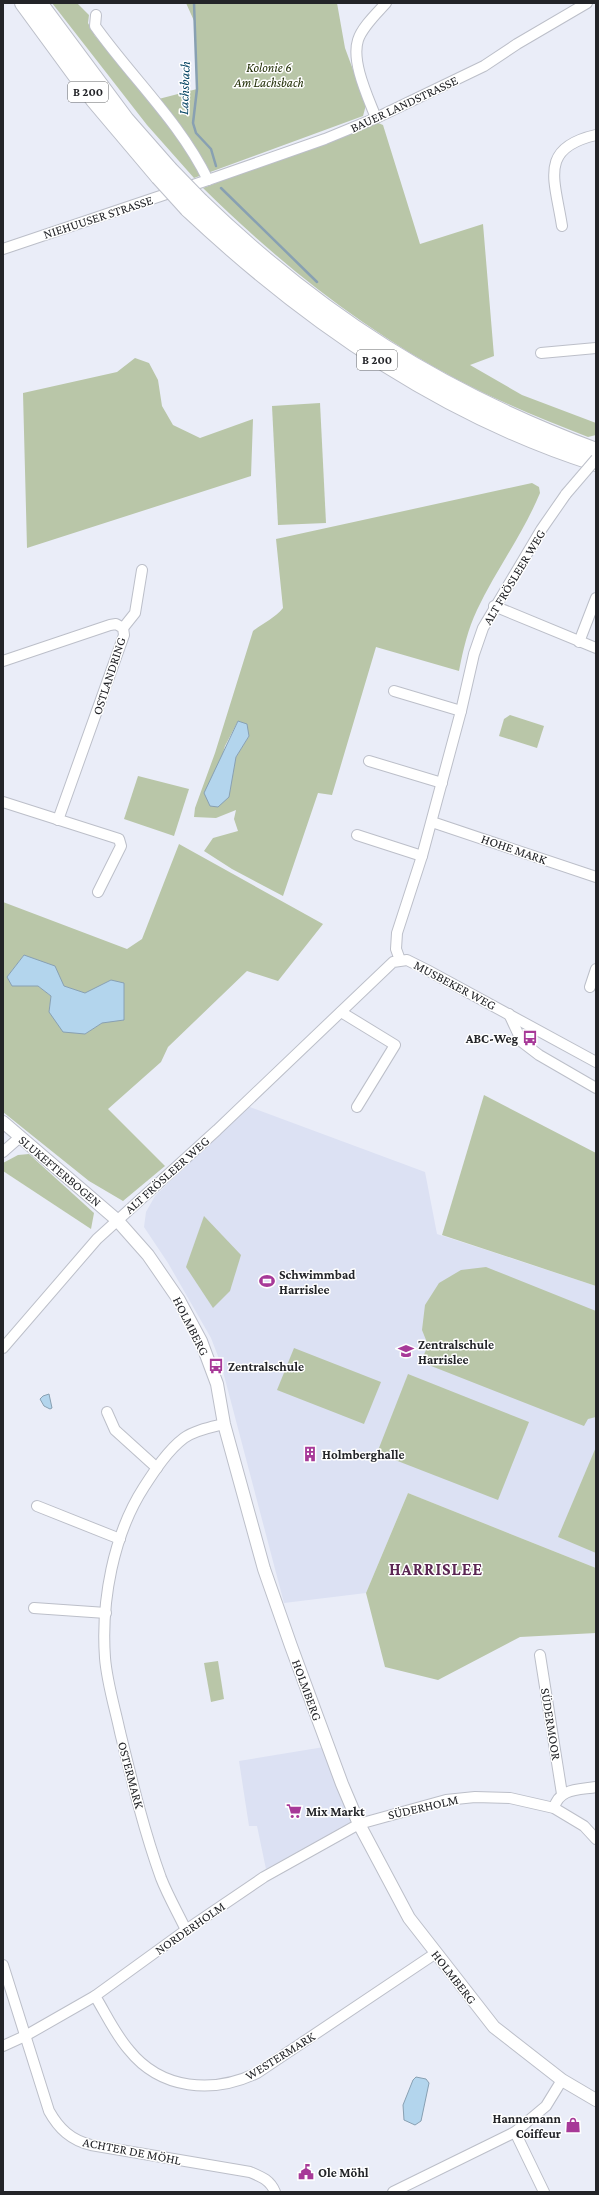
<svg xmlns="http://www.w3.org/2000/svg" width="599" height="2195" font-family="'Crimson Pro',serif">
<rect width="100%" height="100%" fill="#eaedf8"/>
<!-- built -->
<g fill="#dce1f3">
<polygon points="247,1106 425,1172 437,1234 596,1286 596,1568 408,1493 366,1593 284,1603 221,1364 211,1338 168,1263 144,1227 146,1212 155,1196"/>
<polygon points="324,1747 352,1822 266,1869 257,1826 249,1826 239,1761"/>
</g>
<!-- green -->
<g fill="#b9c6a8" fill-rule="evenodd">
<polygon points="52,3 77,3 89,15 88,23 95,36 151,101 197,89 195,23 186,3 337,3 345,48 366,105 363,116 194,178 147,125"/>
<path d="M 376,122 L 383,125 L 420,244 L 483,224 L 494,356 L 470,365 L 522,395 L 596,423 L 596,435 L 588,437 C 544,420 500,402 458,380 C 363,330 280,264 203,188 Z"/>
<polygon points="135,358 149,363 158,380 162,406 173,425 200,438 253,419 251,476 27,548 23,393 117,372"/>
<polygon points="320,403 326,523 278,525 272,406"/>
<path d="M 532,483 L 539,487 L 540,493 C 523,534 496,570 477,610 C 468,629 463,650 459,671 L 376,647 L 332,795 L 318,793 L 283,896 L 232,869 L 204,851 L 213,838 L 238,831 L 234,819 L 236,810 L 216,818 L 194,817 L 195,808 L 215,753 L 253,631 C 263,623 275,618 283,608 L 276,539 ZM 238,721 L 249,736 L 236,757 L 223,753 L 225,746 Z"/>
<polygon points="510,715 544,726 537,748 499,736 504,719"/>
<polygon points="138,776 189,789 174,836 124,819"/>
<path d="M 179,844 L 323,924 L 278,981 L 247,971 L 168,1047 L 161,1062 L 108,1109 L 165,1166 L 123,1201 L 89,1181 L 3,1112 L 3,902 L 127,949 L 142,939 ZM 24,955 L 64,986 L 85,994 L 111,980 L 102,1023 L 85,1034 L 49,1012 L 51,996 L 38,986 L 12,986 L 7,977 Z"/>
<polygon points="484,1095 596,1153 596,1286 442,1235"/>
<polygon points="29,1154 94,1213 91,1229 3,1171 3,1163 18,1155"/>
<polygon points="204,1216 241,1255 230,1291 213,1308 186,1267"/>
<polygon points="486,1267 596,1311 596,1417 588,1419 584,1426 421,1362 428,1345 422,1330 425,1305 439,1283 461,1270"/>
<polygon points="294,1348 381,1382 364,1424 277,1390"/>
<polygon points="408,1374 529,1422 498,1500 377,1453"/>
<polygon points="596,1447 596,1553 558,1537"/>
<polygon points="408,1493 596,1568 596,1633 520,1637 438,1680 385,1667 366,1593"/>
<polygon points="218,1661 224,1699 211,1702 204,1663"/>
</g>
<!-- water -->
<g fill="#b3d5ed" stroke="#88a0b2">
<polygon points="238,721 247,724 249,736 236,757 229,797 218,807 210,806 204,793"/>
<polygon points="24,955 55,966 64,986 85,993 111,980 124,983 124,1020 102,1023 85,1034 63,1032 49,1012 51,996 38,986 12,986 7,977"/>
<polygon points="49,1394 52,1408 50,1409 44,1406 40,1399 43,1396"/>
<polygon points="416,2077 426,2079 429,2083 421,2121 415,2125 404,2120 403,2105 413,2080"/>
</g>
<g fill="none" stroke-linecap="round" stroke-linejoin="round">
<!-- stream -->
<g stroke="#88a0b2" stroke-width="2.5">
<polyline points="194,3 197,89 193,123 196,133 211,149 216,166"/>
<polyline points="221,188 317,282"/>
</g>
<defs>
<g id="minor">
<path d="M 96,15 L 95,26 C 132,78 180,122 208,180"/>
<path d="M 376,118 C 368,97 351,62 358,40 C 362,27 377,13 386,3"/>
<path d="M 562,226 C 555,180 538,148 596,135"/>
<polyline points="3,249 208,180 325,139 376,118 484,66 517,44 587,3"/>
<polyline points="541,353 596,348"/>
<polyline points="494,606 596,648"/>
<polyline points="123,628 135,613 142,570"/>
<polyline points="579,642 596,598"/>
<polyline points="3,661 110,625 116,624 123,628 124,635 58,820"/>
<polyline points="394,691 461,711"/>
<polyline points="369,761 442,783"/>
<polyline points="3,802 119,839 121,846 98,892"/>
<polyline points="432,822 596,877"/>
<polyline points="357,835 422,856"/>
<polyline points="400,960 396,949 397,933 422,856 461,711 474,654 483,628 541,530 566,494"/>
<polyline points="590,987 596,969"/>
<polyline points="341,1012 395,1045 357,1107"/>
<polyline points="509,1014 522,1042 539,1055 596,1088"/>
<polyline points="3,1152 20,1137"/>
<polyline points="3,1348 97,1239 217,1130 393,962 407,960 427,970 596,1062"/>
<polyline points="107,1412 115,1430 157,1468"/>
<polyline points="37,1506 120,1539"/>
<polyline points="34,1608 106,1613"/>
<polyline points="540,1655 562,1794"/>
<path d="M 554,1808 C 559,1788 579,1790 596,1787"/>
<path d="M 186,1930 C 178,1913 168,1896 161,1878 C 144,1831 132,1781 120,1732 C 115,1708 107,1683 105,1658 C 101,1602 113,1535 144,1487 C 155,1470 168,1450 184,1438 C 195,1430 212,1427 224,1424"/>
<path d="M 3,1965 L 49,2111 C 59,2129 71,2140 91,2145 L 250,2172 C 262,2177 270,2180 275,2192"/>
<path d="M 95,1996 C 106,2014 115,2034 129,2050 C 161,2090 213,2094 257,2073 L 436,1953"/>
<polyline points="3,2046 25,2036 95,1996 186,1930 264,1877 359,1824 446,1800 475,1797 510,1798 554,1808 584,1826 596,1839"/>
<polyline points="515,2132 544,2192"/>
<polyline points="393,2192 515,2132 546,2106 562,2080"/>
</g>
<polyline id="tertiary" points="3,1122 117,1220 148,1255 179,1300 201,1341 217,1384 224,1424 264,1569 291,1646 342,1784 359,1824 409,1918 494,2027 562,2080 596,2100"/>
<g id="trunk">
<polyline points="23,3 94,100 159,177"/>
<polyline points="39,3 126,120 169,169"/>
<path d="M 200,201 C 319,316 440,393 596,451"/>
<path d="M 188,209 C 305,319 441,414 596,463"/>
</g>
</defs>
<!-- minor casing -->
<use href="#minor" stroke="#bcbfc9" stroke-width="12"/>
<!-- tertiary casing -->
<use href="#tertiary" stroke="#bcbfc9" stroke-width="14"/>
<!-- trunk casing -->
<use href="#trunk" stroke="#bcbfc9" stroke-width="18"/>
<!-- minor -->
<use href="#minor" stroke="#fff" stroke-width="10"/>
<!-- tertiary -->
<use href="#tertiary" stroke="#fff" stroke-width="12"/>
<!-- trunk -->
<use href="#trunk" stroke="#fff" stroke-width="16"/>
<defs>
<polyline id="minor-bridge" points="566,494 596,459"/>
<g id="trunk-bridge">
<polyline points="169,169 200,201"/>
<polyline points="159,177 188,209"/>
</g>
</defs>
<!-- minor-bridge casing -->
<use href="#minor-bridge" stroke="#bcbfc9" stroke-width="12" stroke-linecap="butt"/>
<!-- trunk-bridge casing -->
<use href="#trunk-bridge" stroke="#bcbfc9" stroke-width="18" stroke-linecap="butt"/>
<!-- minor-bridge -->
<use href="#minor-bridge" stroke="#fff" stroke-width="10"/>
<!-- trunk-bridge -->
<use href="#trunk-bridge" stroke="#fff" stroke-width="16"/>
</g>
<!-- icons -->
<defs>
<symbol id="bus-bare" viewBox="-9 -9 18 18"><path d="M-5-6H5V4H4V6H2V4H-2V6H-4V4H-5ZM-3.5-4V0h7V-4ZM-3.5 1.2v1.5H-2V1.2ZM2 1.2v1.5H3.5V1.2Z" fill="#a73998" stroke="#fff" stroke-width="2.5" paint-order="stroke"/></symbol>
<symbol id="stadium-bare" viewBox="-9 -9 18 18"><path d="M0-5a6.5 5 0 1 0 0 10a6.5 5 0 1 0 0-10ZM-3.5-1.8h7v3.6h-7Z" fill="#a73998" stroke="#fff" stroke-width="2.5" paint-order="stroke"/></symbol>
<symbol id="school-bare" viewBox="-9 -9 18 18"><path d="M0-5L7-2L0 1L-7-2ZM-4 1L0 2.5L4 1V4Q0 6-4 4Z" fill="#a73998" stroke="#fff" stroke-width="2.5" paint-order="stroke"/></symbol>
<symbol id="building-bare" viewBox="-9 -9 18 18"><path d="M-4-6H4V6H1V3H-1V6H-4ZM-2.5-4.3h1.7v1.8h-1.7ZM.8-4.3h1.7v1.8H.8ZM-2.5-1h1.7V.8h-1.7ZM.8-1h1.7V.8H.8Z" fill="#a73998" stroke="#fff" stroke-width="2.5" paint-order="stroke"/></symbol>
<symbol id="supermarket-bare" viewBox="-9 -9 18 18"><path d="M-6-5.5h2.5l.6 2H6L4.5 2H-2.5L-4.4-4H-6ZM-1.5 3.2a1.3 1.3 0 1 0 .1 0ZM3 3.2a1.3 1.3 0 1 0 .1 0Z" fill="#a73998" stroke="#fff" stroke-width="2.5" paint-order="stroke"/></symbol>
<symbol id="shop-bare" viewBox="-9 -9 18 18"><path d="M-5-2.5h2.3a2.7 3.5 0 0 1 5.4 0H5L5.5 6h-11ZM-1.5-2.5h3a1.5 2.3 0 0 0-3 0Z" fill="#a73998" stroke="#fff" stroke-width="2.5" paint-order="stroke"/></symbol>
<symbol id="civic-bare" viewBox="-9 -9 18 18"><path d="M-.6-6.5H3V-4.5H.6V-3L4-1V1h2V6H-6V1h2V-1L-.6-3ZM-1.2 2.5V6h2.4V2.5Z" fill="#a73998" stroke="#fff" stroke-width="2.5" paint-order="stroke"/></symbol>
</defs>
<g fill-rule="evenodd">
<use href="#bus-bare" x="519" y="1027" width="22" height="22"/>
<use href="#stadium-bare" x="256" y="1270" width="22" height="22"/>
<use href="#school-bare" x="395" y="1340" width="22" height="22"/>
<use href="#bus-bare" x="205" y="1355" width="22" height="22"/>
<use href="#building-bare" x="299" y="1443" width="22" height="22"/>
<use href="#supermarket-bare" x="283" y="1800" width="22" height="22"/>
<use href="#shop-bare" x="562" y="2114" width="22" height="22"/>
<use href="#civic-bare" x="295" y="2161" width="22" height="22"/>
</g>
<g text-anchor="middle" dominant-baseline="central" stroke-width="3" stroke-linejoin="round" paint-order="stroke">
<!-- shield labels -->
<g fill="#fff" stroke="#656668" stroke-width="1">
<rect x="68" y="82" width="40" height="20" rx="3"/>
<rect x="357" y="350" width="40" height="20" rx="3"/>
</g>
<g font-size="12" font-weight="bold" fill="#232428">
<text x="88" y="92">B 200</text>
<text x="377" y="360">B 200</text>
</g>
<!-- park labels -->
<g font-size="13" font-style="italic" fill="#222f07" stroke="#fff">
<text x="269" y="67">Kolonie 6<tspan x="269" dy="15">Am Lachsbach</tspan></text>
</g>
<!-- street labels -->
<g font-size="13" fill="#232428" stroke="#fff">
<text transform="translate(404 104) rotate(-25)">BAUER LANDSTRASSE</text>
<text transform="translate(98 217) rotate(-18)">NIEHUUSER STRASSE</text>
<text transform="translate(514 577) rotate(-59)">ALT FRÖSLEER WEG</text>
<text transform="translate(109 676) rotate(-72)">OSTLANDRING</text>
<text transform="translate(514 849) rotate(19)">HOHE MARK</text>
<text transform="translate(455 985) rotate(28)">MUSBEKER WEG</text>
<text transform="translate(60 1171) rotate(40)">SLUKEFTERBOGEN</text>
<text transform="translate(167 1175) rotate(-42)">ALT FRÖSLEER WEG</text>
<text transform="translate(191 1326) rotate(63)">HOLMBERG</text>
<text transform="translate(307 1690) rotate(70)">HOLMBERG</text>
<text transform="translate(551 1724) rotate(81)">SÜDERMOOR</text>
<text transform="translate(131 1775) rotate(75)">OSTERMARK</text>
<text transform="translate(423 1807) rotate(-13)">SÜDERHOLM</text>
<text transform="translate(190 1928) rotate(-35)">NORDERHOLM</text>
<text transform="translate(454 1977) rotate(52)">HOLMBERG</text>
<text transform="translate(280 2056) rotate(-32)">WESTERMARK</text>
<text transform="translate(132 2151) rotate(11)">ACHTER DE MÖHL</text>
</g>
<!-- poi labels -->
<g font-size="13" font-weight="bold" fill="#232428" stroke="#fff" text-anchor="start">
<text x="518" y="1038" text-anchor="end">ABC-Weg</text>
<text x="279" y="1274">Schwimmbad<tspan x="279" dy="15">Harrislee</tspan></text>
<text x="418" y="1344">Zentralschule<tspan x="418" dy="15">Harrislee</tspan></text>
<text x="228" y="1366">Zentralschule</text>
<text x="322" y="1454">Holmberghalle</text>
<text x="306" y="1811">Mix Markt</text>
<text x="561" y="2118" text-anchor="end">Hannemann<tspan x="561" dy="15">Coiffeur</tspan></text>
<text x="318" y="2172">Ole Möhl</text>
</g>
<!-- water labels -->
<g font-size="14" font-style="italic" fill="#034362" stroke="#fff">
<text transform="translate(184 88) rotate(-88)">Lachsbach</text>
</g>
<!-- district labels -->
<g font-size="17" font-weight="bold" letter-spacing="1" fill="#5b2653" stroke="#fff">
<text x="436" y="1569">HARRISLEE</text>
</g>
</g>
<!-- border -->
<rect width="599" height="2195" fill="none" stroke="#232428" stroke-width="8"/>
</svg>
